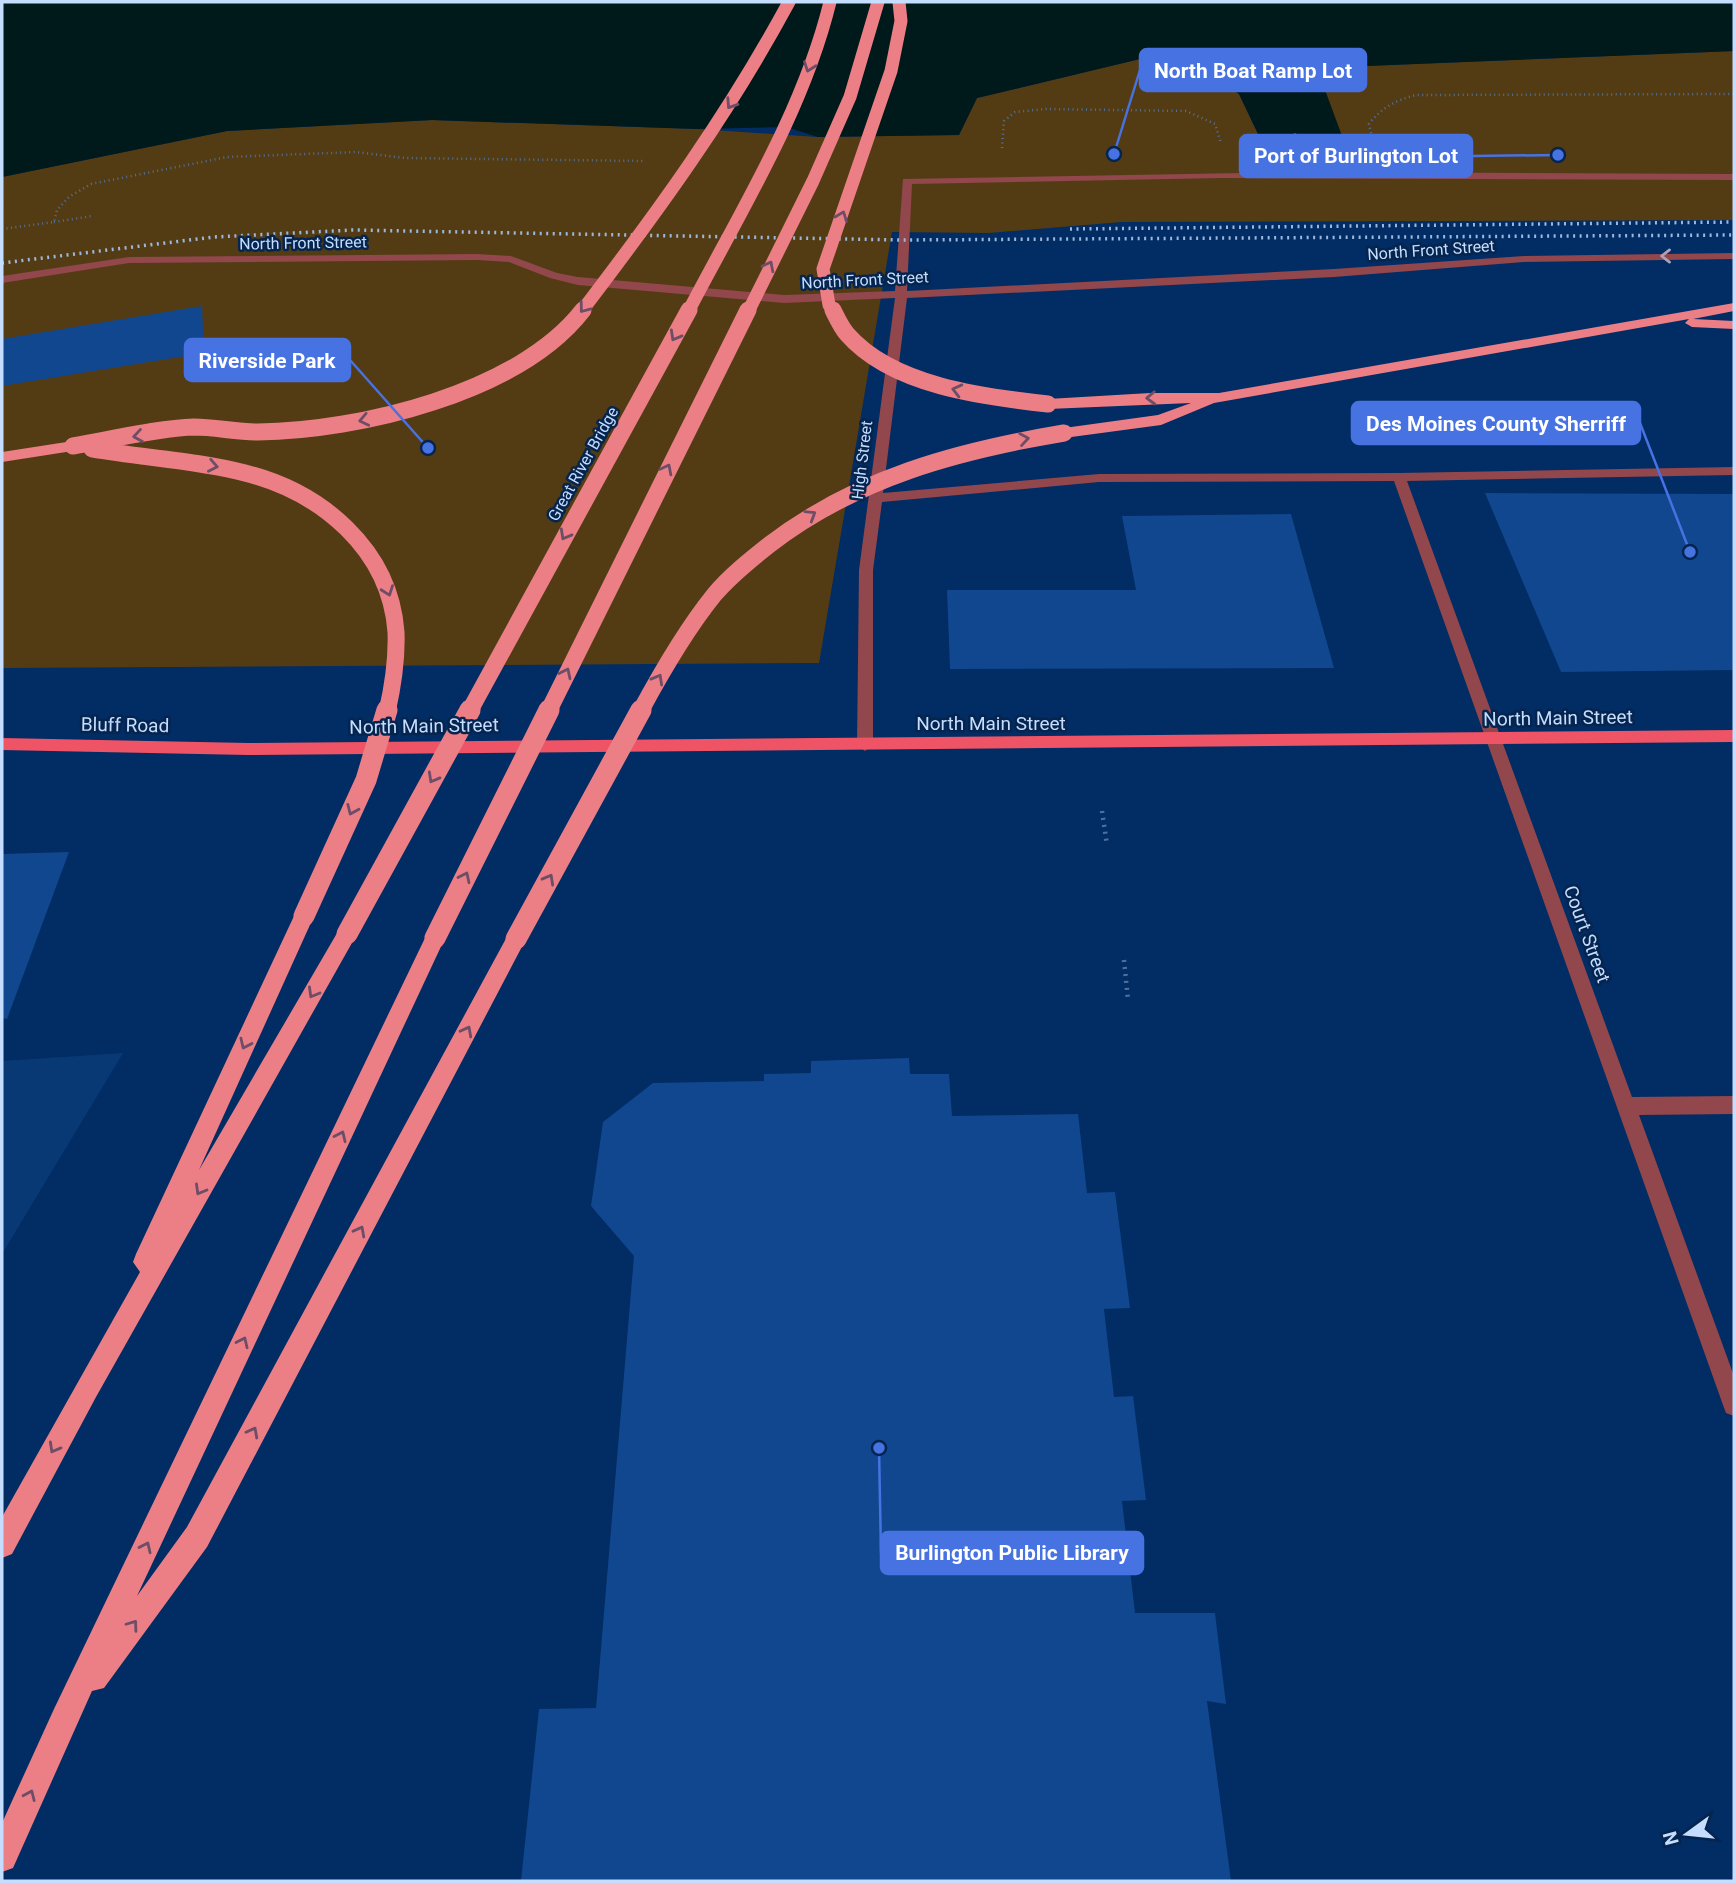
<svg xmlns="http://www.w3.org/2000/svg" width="1736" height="1883" viewBox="0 0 1736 1883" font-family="Roboto,sans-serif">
	<rect width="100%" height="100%" fill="#022c64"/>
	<!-- built -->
	<path fill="#093975" d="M 123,1053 L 2,1254 L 2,1061 Z"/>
	<!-- green -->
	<path fill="#533c14" d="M 1734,51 L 1734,220 L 1122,222 L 989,233 L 892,232 L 819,663 L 2,668 L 2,177 L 227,131 L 432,120 L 697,129 L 817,137 L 959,135 L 977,98 L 1140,59 L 1215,78 L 1239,94 L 1259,136 L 1341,136 L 1316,68 Z"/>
	<!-- water -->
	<path fill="#00191a" d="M 2,2 L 1734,2 L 1734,51 L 1317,68 L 1342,136 L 1259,136 L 1239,94 L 1215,78 L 1140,59 L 977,98 L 959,135 L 818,137 L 786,127 L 697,129 L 432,120 L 227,131 L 2,177 Z"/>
	<!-- building -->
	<g fill="#11478e">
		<path d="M 202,306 L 204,353 L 2,386 L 2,339 Z"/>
		<path d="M 1485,493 L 1734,494 L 1734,670 L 1561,672 Z"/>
		<path d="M 1291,514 L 1334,668 L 950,669 L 947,590 L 1136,590 L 1122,516 Z"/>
		<path d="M 69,852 L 7,1019 L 2,1018 L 2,854 Z"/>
		<path d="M 909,1058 L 910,1074 L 949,1074 L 952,1116 L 1078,1114 L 1087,1193 L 1115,1192 L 1130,1308 L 1104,1309 L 1114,1397 L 1133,1396 L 1146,1500 L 1122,1501 L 1135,1613 L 1215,1613 L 1226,1704 L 1207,1701 L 1231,1881 L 521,1881 L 539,1709 L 596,1708 L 634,1256 L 591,1206 L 603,1122 L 653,1083 L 764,1081 L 764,1074 L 811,1073 L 811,1061 Z"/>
	</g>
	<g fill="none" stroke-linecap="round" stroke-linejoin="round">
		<!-- path-far1 -->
		<g stroke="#4e71a0" stroke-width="2.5" stroke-dasharray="1 3.5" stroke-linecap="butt">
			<path d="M 1373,142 L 1369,124 C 1381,108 1396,100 1416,95 L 1734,94"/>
			<path d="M 1002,148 L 1004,121 L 1015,112 L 1046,109 L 1186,111 L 1215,124 L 1221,143"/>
			<path d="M 2,206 L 3,203"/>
			<path d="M 54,222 L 92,216"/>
			<path d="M 2,229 L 54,222 L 57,210 L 69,197 L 91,184 L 227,157 L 356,152 L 405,158 L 644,161"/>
		</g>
		<!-- path -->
		<g stroke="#4e71a0" stroke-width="4.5" stroke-dasharray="2 5" stroke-linecap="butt">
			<path d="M 1102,811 L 1107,845"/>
			<path d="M 1124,960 L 1128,1000"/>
		</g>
		<!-- minor -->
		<path fill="#91474b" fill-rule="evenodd" d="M 1295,133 L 1300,136 L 1313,172 L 1734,174 L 1734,180 L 1222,178 L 912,184 L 907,291 L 1334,269 L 1524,256 L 1734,253 L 1734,259 L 1524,262 L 1334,277 L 907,298 L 883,493 L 1099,474 L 1399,473 L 1734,467 L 1734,475 L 1407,481 L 1632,1097 L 1734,1096 L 1734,1114 L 1639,1115 L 1734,1376 L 1734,1416 L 1726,1413 L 1723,1405 L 1394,481 L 1099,482 L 882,502 L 873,570 L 873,745 L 865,751 L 857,745 L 859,570 L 895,298 L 784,303 L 578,285 L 550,278 L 509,262 L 477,260 L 129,263 L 2,283 L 2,276 L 129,257 L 477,254 L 511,256 L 557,273 L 578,277 L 784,295 L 895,291 L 903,179 L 1302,172 L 1290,136 Z"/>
		<!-- major -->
		<path fill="#ee5465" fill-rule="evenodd" d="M 1734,730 L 1734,742 L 248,755 L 2,750 L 2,738 L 248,743 Z"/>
		<!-- highway -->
		<g fill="#ec7f85" fill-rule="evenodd">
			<path d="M 1734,303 L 1734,311 L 1693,319 L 1734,321 L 1734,329 L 1692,327 L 1685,323 L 1689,319 L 1214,403 L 1161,425 L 1064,438 L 1056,433 L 1064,428 L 1158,415 L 1191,403 L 1048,409 L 1040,404 L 1048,399 L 1150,393 L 1219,393 Z"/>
			<path d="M 73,441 L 81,446 L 79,450 L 2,462 L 2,452 Z"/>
			<path d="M 304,907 L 311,910 L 314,916 L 199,1170 L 340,928 L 347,925 L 354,928 L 357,934 L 96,1397 L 12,1554 L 2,1558 L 2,1517 L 140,1272 L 133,1262 L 136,1254 L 294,916 L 297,910 Z"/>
			<path d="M 435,929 L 442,932 L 445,938 L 137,1596 L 187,1527 L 509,933 L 516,930 L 523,933 L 526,939 L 207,1547 L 104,1688 L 92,1691 L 13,1868 L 2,1872 L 2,1823 L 54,1709 L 425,938 L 428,932 Z"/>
		</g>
		<!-- rail -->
		<g stroke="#9cb8de" stroke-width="3.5" stroke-dasharray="2 4.5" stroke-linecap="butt">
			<path d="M 1070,229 L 1734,222"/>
			<path d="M 2,263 L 214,237 L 353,230 L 902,240 L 1734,235"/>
		</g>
		<!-- highway-bridge-far2 -->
		<g stroke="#ec7f85" stroke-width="13">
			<path d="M 581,312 C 659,210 728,115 789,2"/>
			<path d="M 688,312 C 740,212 803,112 830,2"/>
			<path d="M 748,312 L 813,181 L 850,97 L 878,2"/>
			<path d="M 834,312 L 829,305 L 823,269 L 891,71 L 901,21 L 899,2"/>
		</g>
		<!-- highway-bridge-far1 -->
		<g stroke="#ec7f85" stroke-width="17">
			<path d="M 833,310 C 837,318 841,327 847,334 C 892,386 984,397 1048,404"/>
			<path d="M 73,446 C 109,440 158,428 194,427 C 215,427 236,432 258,432 C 358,431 519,393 583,310"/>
			<path d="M 92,449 C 143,458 195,460 245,473 C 321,492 390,549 396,632 C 397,659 393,686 387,712"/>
			<path d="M 469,712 L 689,310"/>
			<path d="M 548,712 L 748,310"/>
			<path d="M 640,712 C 662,671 685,631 714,595 C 730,576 750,560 769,545 C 856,478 957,451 1064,433"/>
		</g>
		<!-- highway-bridge -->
		<g stroke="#ec7f85" stroke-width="21">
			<path d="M 304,916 L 366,780 L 387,710"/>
			<path d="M 347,934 L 470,710"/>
			<path d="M 435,938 L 549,710"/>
			<path d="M 516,939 L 641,710"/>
		</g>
	</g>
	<!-- one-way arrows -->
	<defs><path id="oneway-chevron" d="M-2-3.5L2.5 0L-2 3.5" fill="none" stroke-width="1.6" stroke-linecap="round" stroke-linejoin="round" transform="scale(1.75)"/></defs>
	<g stroke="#6d4d67">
		<use href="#oneway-chevron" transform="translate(809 67) rotate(110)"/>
		<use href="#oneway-chevron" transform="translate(731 104) rotate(123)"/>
		<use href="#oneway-chevron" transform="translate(842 216) rotate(-69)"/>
		<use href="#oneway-chevron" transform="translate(769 266) rotate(-63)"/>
		<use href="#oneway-chevron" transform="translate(584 308) rotate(127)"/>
		<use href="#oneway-chevron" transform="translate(675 336) rotate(119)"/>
		<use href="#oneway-chevron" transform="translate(957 390) rotate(-166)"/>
		<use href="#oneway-chevron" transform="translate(1151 398) rotate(178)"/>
		<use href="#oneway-chevron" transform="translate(364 420) rotate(168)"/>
		<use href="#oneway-chevron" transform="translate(138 436) rotate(171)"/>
		<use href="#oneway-chevron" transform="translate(1024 439) rotate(-9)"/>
		<use href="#oneway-chevron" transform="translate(213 466) rotate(11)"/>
		<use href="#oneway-chevron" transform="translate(667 469) rotate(-63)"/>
		<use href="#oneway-chevron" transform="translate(811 515) rotate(-32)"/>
		<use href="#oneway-chevron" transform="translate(565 535) rotate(119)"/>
		<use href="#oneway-chevron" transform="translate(388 591) rotate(70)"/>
		<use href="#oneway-chevron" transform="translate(566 673) rotate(-64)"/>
		<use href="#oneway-chevron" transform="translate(658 679) rotate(-61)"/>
		<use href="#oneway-chevron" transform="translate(433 778) rotate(119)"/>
		<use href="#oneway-chevron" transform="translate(352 810) rotate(114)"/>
		<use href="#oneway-chevron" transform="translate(465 877) rotate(-64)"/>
		<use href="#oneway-chevron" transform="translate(549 879) rotate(-61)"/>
		<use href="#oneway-chevron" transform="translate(313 993) rotate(120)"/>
		<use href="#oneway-chevron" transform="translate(467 1031) rotate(-62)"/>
		<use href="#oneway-chevron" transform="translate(245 1044) rotate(115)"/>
		<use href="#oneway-chevron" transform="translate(341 1136) rotate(-65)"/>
		<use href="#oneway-chevron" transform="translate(200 1190) rotate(120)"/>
		<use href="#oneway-chevron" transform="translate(360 1231) rotate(-62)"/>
		<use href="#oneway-chevron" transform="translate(243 1342) rotate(-65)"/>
		<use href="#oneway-chevron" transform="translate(253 1432) rotate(-62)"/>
		<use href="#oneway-chevron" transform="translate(54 1448) rotate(119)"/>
		<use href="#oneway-chevron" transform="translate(146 1547) rotate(-65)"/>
		<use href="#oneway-chevron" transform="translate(133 1625) rotate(-54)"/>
		<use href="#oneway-chevron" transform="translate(30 1795) rotate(-66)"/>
	</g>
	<use stroke="#b0a1b7" href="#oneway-chevron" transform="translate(1666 256) rotate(180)"/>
	<g text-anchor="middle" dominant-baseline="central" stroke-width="5" stroke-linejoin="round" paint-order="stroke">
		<!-- far-street labels -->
		<g font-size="16" fill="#c5ddff" stroke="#05244e">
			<text transform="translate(303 243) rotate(-1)">North Front Street</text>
			<text transform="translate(1431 250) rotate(-4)">North Front Street</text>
			<text transform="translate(865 280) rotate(-3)">North Front Street</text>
			<text transform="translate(862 460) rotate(-83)">High Street</text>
			<text transform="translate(583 464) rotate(-61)">Great River Bridge</text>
		</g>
		<!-- street labels -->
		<g font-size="19" fill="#c5ddff" stroke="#05244e">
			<text transform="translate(1558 718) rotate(-1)">North Main Street</text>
			<text x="991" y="723">North Main Street</text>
			<text transform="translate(125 725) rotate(1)">Bluff Road</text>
			<text transform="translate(424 726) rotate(-1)">North Main Street</text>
			<text transform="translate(1587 934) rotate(70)">Court Street</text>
		</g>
	</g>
	<!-- callouts -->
	<path fill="none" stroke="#4772e2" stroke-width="2.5" d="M1114 154L1140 70M1558 155L1472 156M428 448L350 360M1690 552L1640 423M879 1448L881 1553"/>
	<g fill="#4772e2" stroke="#05244e" stroke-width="2.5">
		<circle cx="1114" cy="154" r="7"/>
		<circle cx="1558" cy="155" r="7"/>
		<circle cx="428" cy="448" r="7"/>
		<circle cx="1690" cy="552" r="7"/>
		<circle cx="879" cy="1448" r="7"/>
	</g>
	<g fill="#4772e2" stroke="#4772e2" stroke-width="2.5">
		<rect x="1140" y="49" width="226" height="42" rx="7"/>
		<rect x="1240" y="135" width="232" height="42" rx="7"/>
		<rect x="185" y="339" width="165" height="42" rx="7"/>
		<rect x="1352" y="402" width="288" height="42" rx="7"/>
		<rect x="881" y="1532" width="262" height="42" rx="7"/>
	</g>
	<g font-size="21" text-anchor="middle" font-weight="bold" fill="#fff">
		<text x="1253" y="78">North Boat Ramp Lot</text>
		<text x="1356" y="163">Port of Burlington Lot</text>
		<text x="267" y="368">Riverside Park</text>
		<text x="1496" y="431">Des Moines County Sherriff</text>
		<text x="1012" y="1560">Burlington Public Library</text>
	</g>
	<!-- border -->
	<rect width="1736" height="1883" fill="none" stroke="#c5ddff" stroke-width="7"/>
	<!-- north arrow -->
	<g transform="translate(1687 1834) rotate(255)" stroke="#05244e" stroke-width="5" paint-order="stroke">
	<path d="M0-5L12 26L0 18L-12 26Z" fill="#c5ddff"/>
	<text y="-10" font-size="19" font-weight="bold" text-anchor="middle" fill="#c5ddff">N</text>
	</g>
</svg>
